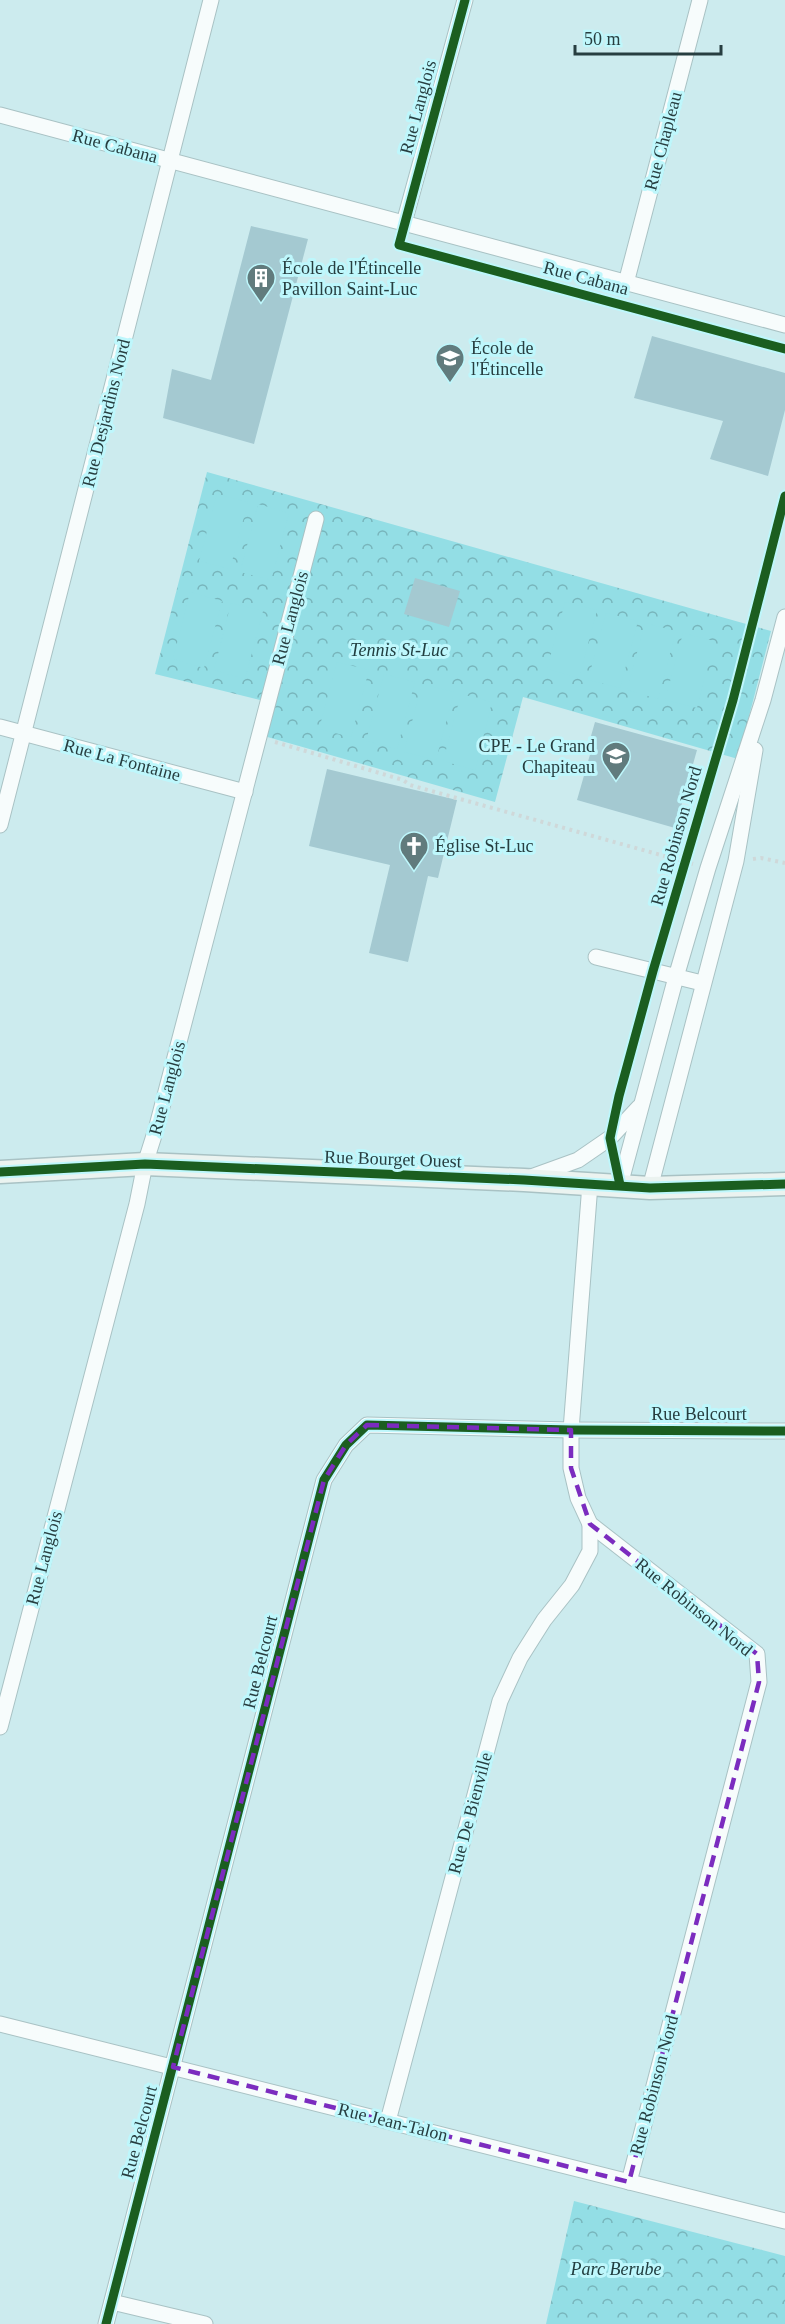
<svg xmlns="http://www.w3.org/2000/svg" width="785" height="2324" viewBox="0 0 785 2324" font-family="'Times New Roman',serif">
	<defs>
		<pattern id="park-crowns" width="20" height="18" patternUnits="userSpaceOnUse" patternTransform="scale(1.5)"><rect width="20" height="18" fill="#93dee5"/><path d="M2 6a3 3 0 1 1 6 0M12 15a3 3 0 1 1 6 0" fill="none" stroke="#78b5bb"/></pattern>
	</defs>
	<rect width="100%" height="100%" fill="#ccebee"/>
	<!-- park -->
	<g fill="url(#park-crowns)">
		<path d="M 207,472 L 771,631 L 738,759 L 523,697 L 495,802 L 257,734 L 264,701 L 155,674 Z"/>
		<path d="M 574,2201 L 785,2256 L 785,2324 L 546,2324 Z"/>
	</g>
	<!-- garden -->
	<g fill="#93dee5">
		<path d="M 217,494 L 248,502 L 230,569 L 199,561 Z"/>
		<path d="M 258,504 L 289,513 L 271,580 L 240,572 Z"/>
		<path d="M 190,592 L 222,601 L 204,668 L 173,659 Z"/>
		<path d="M 565,602 L 597,610 L 579,678 L 547,669 Z"/>
		<path d="M 231,603 L 263,611 L 245,679 L 214,670 Z"/>
		<path d="M 606,613 L 638,621 L 620,688 L 588,680 Z"/>
		<path d="M 645,623 L 676,631 L 658,699 L 627,690 Z"/>
		<path d="M 683,633 L 714,641 L 697,708 L 665,700 Z"/>
		<path d="M 337,662 L 369,670 L 351,737 L 319,729 Z"/>
		<path d="M 384,674 L 415,682 L 397,749 L 366,741 Z"/>
		<path d="M 422,684 L 454,692 L 436,760 L 404,752 Z"/>
		<path d="M 461,694 L 492,702 L 475,770 L 443,761 Z"/>
	</g>
	<!-- building -->
	<g fill="#a4c9d1">
		<path d="M 251,226 L 308,239 L 254,444 L 163,418 L 172,369 L 211,380 Z"/>
		<path d="M 652,336 L 785,373 L 785,410 L 768,476 L 710,459 L 723,421 L 634,398 Z"/>
		<path d="M 415,578 L 460,591 L 449,627 L 404,614 Z"/>
		<path d="M 595,722 L 697,750 L 675,828 L 577,800 L 591,751 L 587,750 Z"/>
		<path d="M 327,769 L 457,800 L 438,878 L 428,876 L 408,962 L 369,953 L 390,865 L 309,846 Z"/>
	</g>
	<g fill="none" stroke-linecap="round" stroke-linejoin="round">
		<!-- street casing -->
		<g stroke="#a9c2c4" stroke-width="17">
			<g id="street">
				<path d="M 0,115 L 785,325"/>
				<path d="M 404,223 L 465,0"/>
				<path d="M 626,283 L 700,0"/>
				<path d="M 0,727 L 245,792"/>
				<path d="M 0,825 L 211,0"/>
				<path d="M 596,957 L 702,983"/>
				<path d="M 531,1177 L 578,1160 L 610,1138 L 639,1107"/>
				<path d="M 590,1184 L 571,1430 L 571,1468 L 578,1498 L 590,1524 L 757,1654 L 759,1682 L 629,2182"/>
				<path d="M 620,1185 L 676,977 L 708,868 L 763,700 L 785,617"/>
				<path d="M 650,1188 L 736,861 L 755,750"/>
				<path d="M 0,1727 L 137,1204 L 145,1164 L 157,1126 L 316,519"/>
				<path d="M 0,2024 L 785,2221"/>
				<path d="M 388,2121 L 500,1701 L 520,1658 L 544,1620 L 572,1585 L 590,1551 L 590,1524"/>
				<path d="M 112,2302 L 205,2324"/>
				<path d="M 106,2324 L 324,1480 L 346,1445 L 367,1425 L 571,1430 L 785,1431"/>
			</g>
		</g>
		<!-- secondary casing -->
		<g stroke="#a9c2c4" stroke-width="25">
			<path id="secondary" d="M 0,1172 L 145,1164 L 524,1180 L 650,1188 L 785,1184"/>
		</g>
		<!-- path -->
		<g stroke="#cfd8d9" stroke-width="4" stroke-dasharray="3 4.5" stroke-linecap="butt">
			<path d="M 275,742 L 403,780 L 410,785 L 693,864"/>
			<path d="M 753,859 L 761,858 L 785,863"/>
		</g>
		<!-- street -->
		<use href="#street" stroke="#f7fcfc" stroke-width="15"/>
		<!-- secondary -->
		<use href="#secondary" stroke="#ebf3f0" stroke-width="22"/>
		<!-- cycleway casing -->
		<g stroke="#bef7fc" stroke-width="13">
			<g id="cycleway">
				<path d="M 465,0 L 399,245 L 785,349"/>
				<path d="M 0,1172 L 145,1164 L 524,1180 L 650,1188 L 785,1184"/>
				<path d="M 620,1185 L 610,1138 L 619,1096 L 653,971 L 733,700 L 785,496"/>
				<path d="M 106,2324 L 324,1480 L 346,1445 L 367,1425 L 571,1430 L 785,1431"/>
			</g>
		</g>
		<!-- cycleway -->
		<use href="#cycleway" stroke="#1b5e20" stroke-width="9"/>
	</g>
	<!-- marked area -->
	<path fill="none" stroke="#7b2cbf" stroke-width="4.5" stroke-dasharray="12 8" stroke-linejoin="round" d="M 367,1425 L 571,1430 L 571,1468 L 590,1524 L 757,1654 L 759,1682 L 629,2182 L 173,2067 L 324,1480 L 346,1445 Z"/>
	<!-- icons -->
	<defs>
		<g id="building-pin" transform="scale(1.5)"><path d="M0 17L-7.5 6A9.5 9.5 0 1 1 7.5 6Z" fill="#617b7d" stroke="#bef7fc"/><path d="M-4-6H4V6H1V3H-1V6H-4ZM-2.5-4.3h1.7v1.8h-1.7ZM.8-4.3h1.7v1.8H.8ZM-2.5-1h1.7V.8h-1.7ZM.8-1h1.7V.8H.8Z" fill="#fff"/></g>
		<g id="school-pin" transform="scale(1.5)"><path d="M0 17L-7.5 6A9.5 9.5 0 1 1 7.5 6Z" fill="#617b7d" stroke="#bef7fc"/><path d="M0-5L7-2L0 1L-7-2ZM-4 1L0 2.5L4 1V4Q0 6-4 4Z" fill="#fff"/></g>
		<g id="church-pin" transform="scale(1.5)"><path d="M0 17L-7.5 6A9.5 9.5 0 1 1 7.5 6Z" fill="#617b7d" stroke="#bef7fc"/><path d="M-1.2-6h2.4v3.5h3.3v2.4h-3.3V6h-2.4V-.1h-3.3v-2.4h3.3Z" fill="#fff"/></g>
	</defs>
	<g fill-rule="evenodd">
		<use href="#building-pin" x="261" y="278"/>
		<use href="#school-pin" x="450" y="358"/>
		<use href="#school-pin" x="616" y="756"/>
		<use href="#church-pin" x="414" y="846"/>
	</g>
	<g text-anchor="middle" dominant-baseline="central" stroke-width="6" stroke-linejoin="round" paint-order="stroke">
		<!-- street labels -->
		<g font-size="18" fill="#273e40" stroke="#bef7fc">
			<text transform="translate(418 107) rotate(-75)">Rue Langlois</text>
			<text transform="translate(663 141) rotate(-75)">Rue Chapleau</text>
			<text transform="translate(115 146) rotate(15)">Rue Cabana</text>
			<text transform="translate(586 278) rotate(15)">Rue Cabana</text>
			<text transform="translate(106 413) rotate(-76)">Rue Desjardins Nord</text>
			<text transform="translate(290 618) rotate(-75)">Rue Langlois</text>
			<text transform="translate(122 760) rotate(15)">Rue La Fontaine</text>
			<text transform="translate(676 836) rotate(-74)">Rue Robinson Nord</text>
			<text transform="translate(167 1088) rotate(-75)">Rue Langlois</text>
			<text transform="translate(393 1159) rotate(2)">Rue Bourget Ouest</text>
			<text x="699" y="1414">Rue Belcourt</text>
			<text transform="translate(44 1558) rotate(-75)">Rue Langlois</text>
			<text transform="translate(694 1607) rotate(39)">Rue Robinson Nord</text>
			<text transform="translate(260 1662) rotate(-76)">Rue Belcourt</text>
			<text transform="translate(470 1813) rotate(-75)">Rue De Bienville</text>
			<text transform="translate(654 2085) rotate(-75)">Rue Robinson Nord</text>
			<text transform="translate(393 2122) rotate(14)">Rue Jean-Talon</text>
			<text transform="translate(139 2132) rotate(-75)">Rue Belcourt</text>
		</g>
		<!-- poi labels -->
		<g font-size="18" fill="#273e40" stroke="#bef7fc" text-anchor="start">
			<text x="282" y="268">École de l'Étincelle<tspan x="282" dy="21">Pavillon Saint-Luc</tspan></text>
			<text x="471" y="348">École de<tspan x="471" dy="21">l'Étincelle</tspan></text>
			<text x="595" y="746" text-anchor="end">CPE - Le Grand<tspan x="595" dy="21">Chapiteau</tspan></text>
			<text x="435" y="846">Église St-Luc</text>
		</g>
		<!-- park labels -->
		<g font-size="18" font-style="italic" fill="#213e40" stroke="#bef7fc">
			<text x="399" y="650">Tennis St-Luc</text>
			<text x="616" y="2269">Parc Berube</text>
		</g>
	</g>
	<!-- scale -->
	<path d="M575 45v9h146v-9" fill="none" stroke="#273e40" stroke-width="3"/>
	<text x="584" y="45" font-size="18" fill="#273e40" stroke="#bef7fc" stroke-width="4.5" paint-order="stroke">50 m</text>
</svg>
